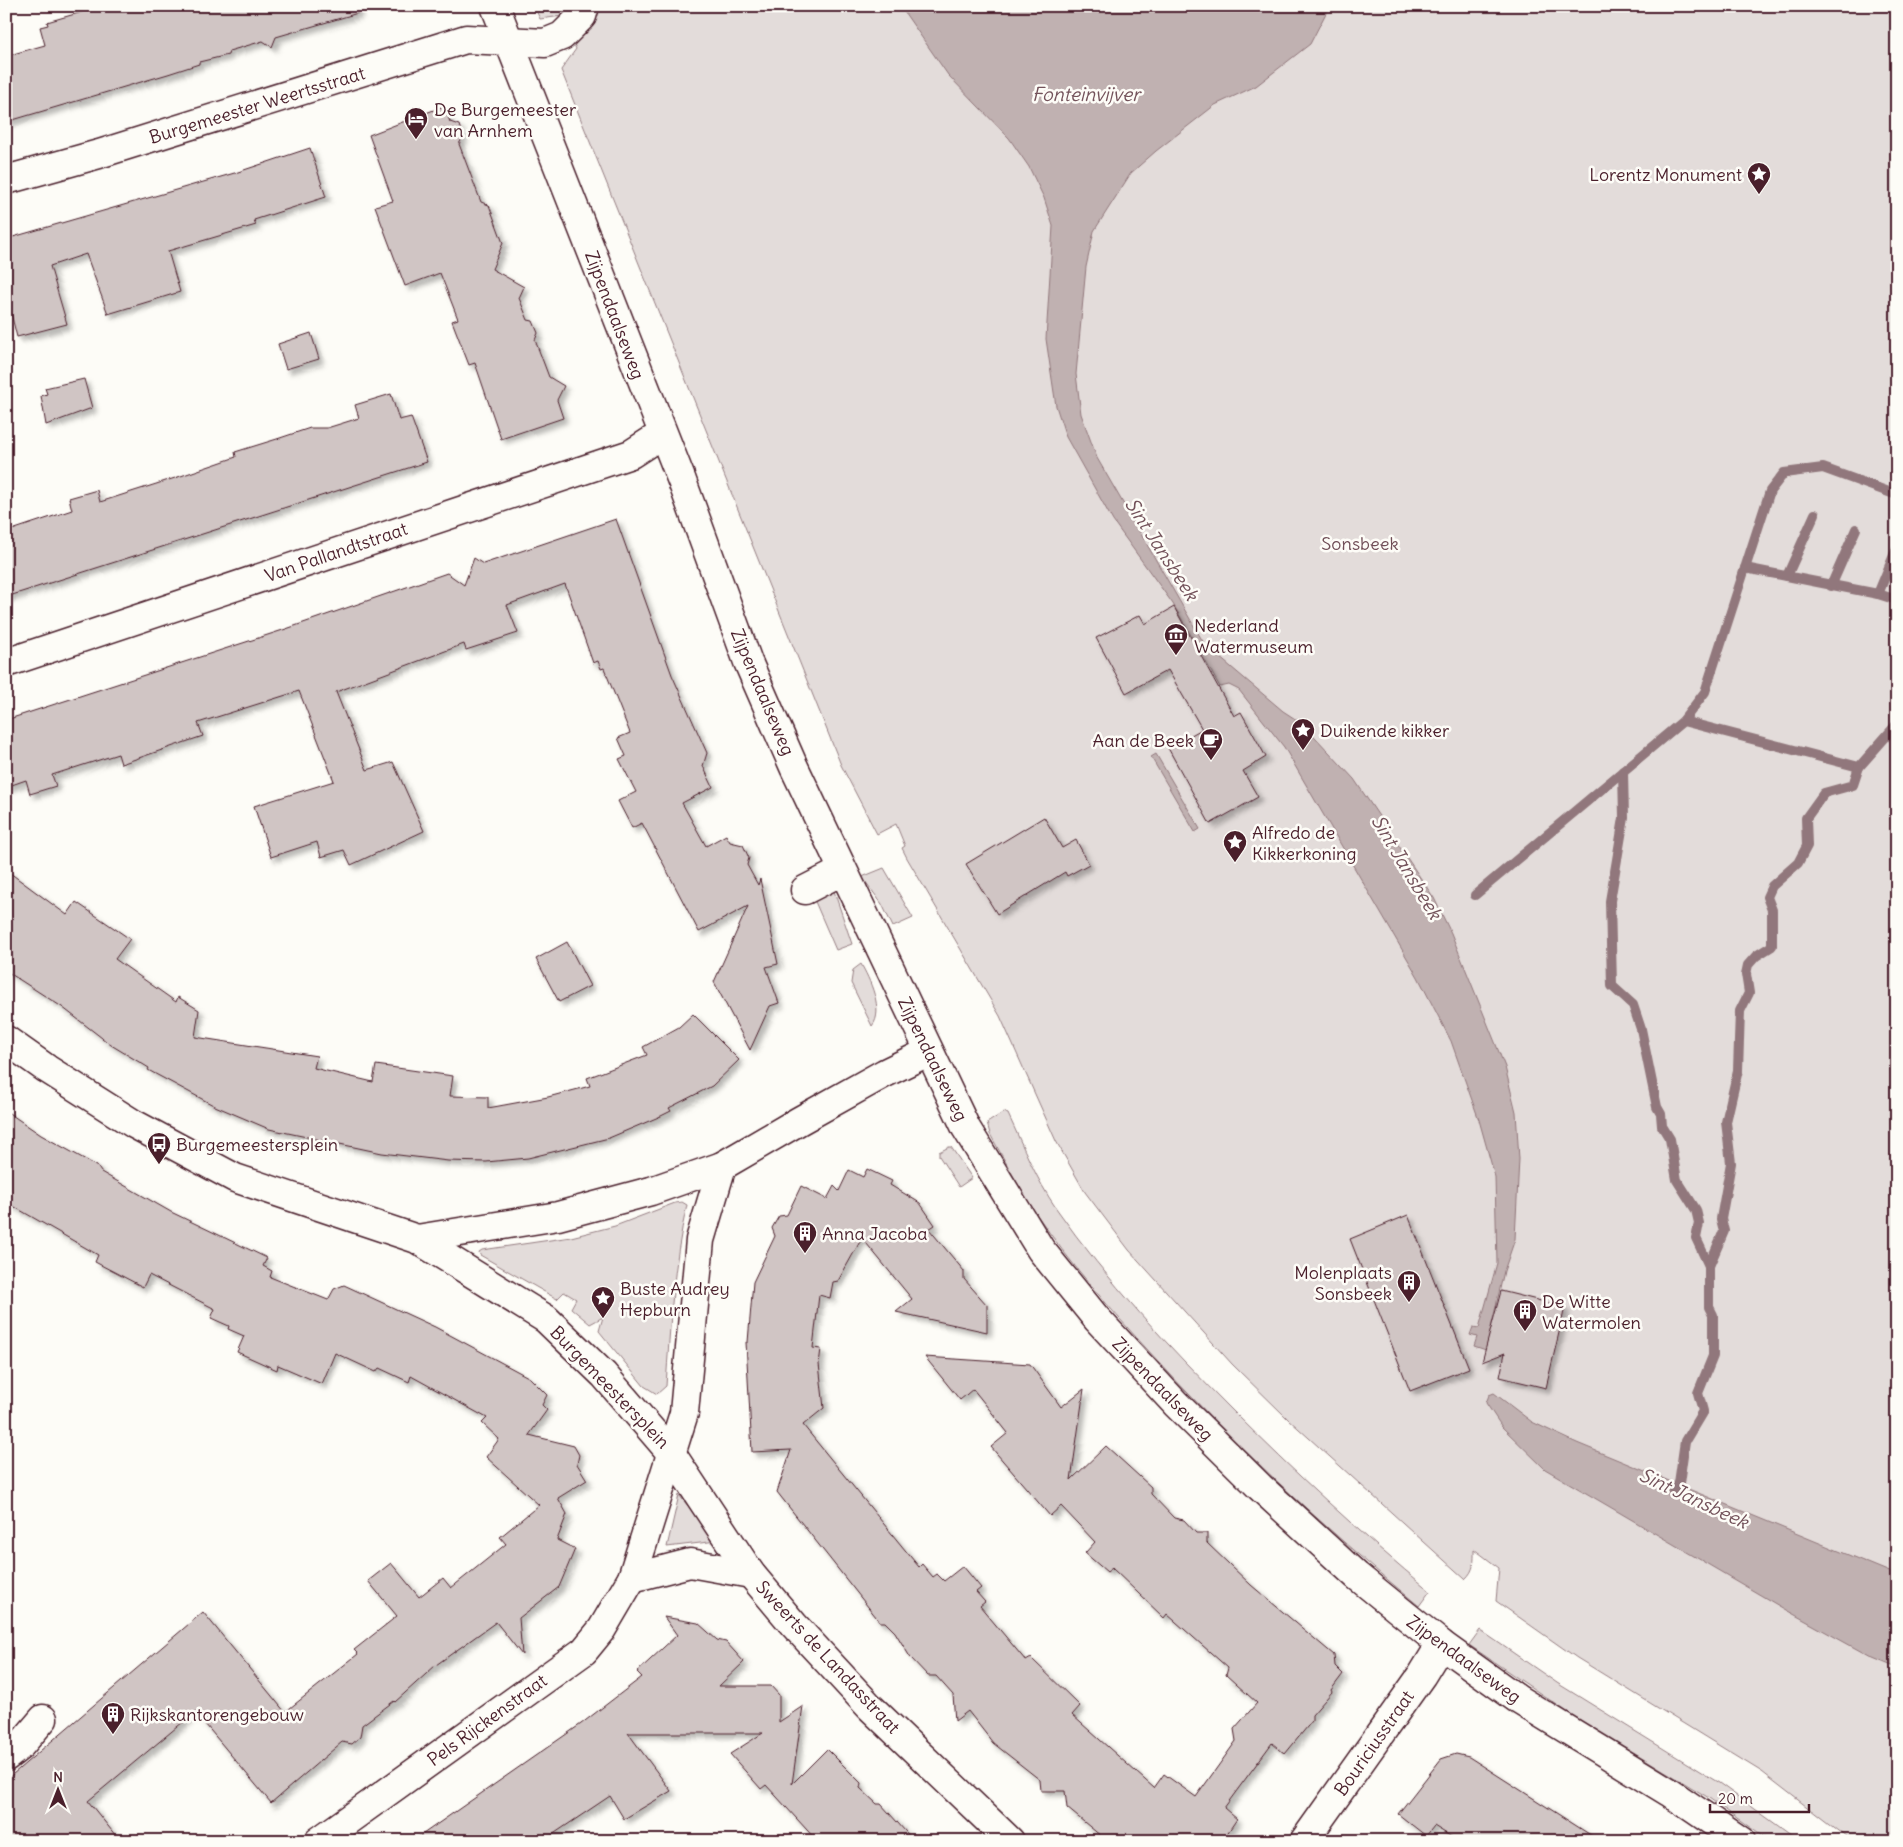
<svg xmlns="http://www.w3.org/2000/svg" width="1903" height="1847" viewBox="0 0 1903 1847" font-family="Delius,sans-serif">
	<defs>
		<filter id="shadow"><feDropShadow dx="4.5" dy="4.5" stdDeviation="2.5" flood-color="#0004"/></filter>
	</defs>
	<rect width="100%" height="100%" fill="#fdfcf7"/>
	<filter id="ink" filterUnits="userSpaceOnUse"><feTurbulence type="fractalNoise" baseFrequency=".02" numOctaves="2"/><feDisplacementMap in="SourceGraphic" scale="10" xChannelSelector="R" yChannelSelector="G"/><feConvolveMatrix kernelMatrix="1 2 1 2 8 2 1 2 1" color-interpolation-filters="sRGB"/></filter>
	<g filter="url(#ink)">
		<!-- green -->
		<g fill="#e3dcda" stroke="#967e82">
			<path d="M 534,6 L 1897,6 L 1897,1841 L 1851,1841 L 1762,1772 L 1577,1658 L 1496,1601 L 1499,1568 L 1474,1549 C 1474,1561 1475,1570 1465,1579 L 1288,1419 L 1232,1364 L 1129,1250 L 1085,1192 L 1056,1141 L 1000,1016 L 907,858 L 902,848 L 905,846 L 896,824 L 877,834 L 841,765 L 561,70 L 576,49 L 562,16 L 540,19 Z"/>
			<path d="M 884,868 L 913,918 L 893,927 L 882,904 L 862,877 Z"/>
			<path d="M 833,888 L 852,944 L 836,950 L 813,897 Z"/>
			<path d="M 861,964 C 869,978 885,1011 872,1026 L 851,983 L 853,970 Z"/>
			<path d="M 1004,1112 L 1008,1114 C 1023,1146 1036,1179 1056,1208 C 1107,1281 1169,1347 1232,1410 C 1295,1473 1361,1534 1430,1591 L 1419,1606 C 1322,1526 1229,1440 1145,1347 C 1107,1305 1069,1262 1037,1215 C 1020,1189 1005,1161 990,1134 L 987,1123 Z"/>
			<path d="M 949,1147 L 951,1147 L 972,1178 L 959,1187 L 939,1156 L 939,1152 Z"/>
			<path d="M 682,1202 L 687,1205 C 673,1264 670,1326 666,1386 L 657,1394 L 644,1386 L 599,1331 L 603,1317 L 590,1324 L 571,1308 L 576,1299 L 564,1292 L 557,1299 L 480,1255 L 479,1252 L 482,1250 L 571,1237 L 615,1226 L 675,1203 Z"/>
			<path d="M 679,1495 L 717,1541 L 667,1547 Z"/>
			<path d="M 1480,1630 L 1557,1683 L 1719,1783 L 1799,1841 L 1769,1841 L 1709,1798 L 1566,1711 L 1469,1645 Z"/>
		</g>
		<!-- water -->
		<g fill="#c0b1b1" stroke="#91777b">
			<path d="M 900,6 L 1326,6 L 1326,13 L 1310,44 L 1256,86 L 1215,105 L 1156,151 L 1131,173 L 1094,231 L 1086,267 L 1076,374 L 1081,414 L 1097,458 L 1205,645 L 1283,711 L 1303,724 L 1354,779 L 1434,898 L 1451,933 L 1505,1067 L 1516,1112 L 1519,1159 L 1515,1239 L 1504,1271 L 1486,1350 L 1474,1346 L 1477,1337 L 1470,1335 L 1473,1327 L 1479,1328 L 1497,1263 L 1495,1177 L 1479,1120 L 1451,1041 L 1418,977 L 1284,747 L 1239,690 L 1229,685 L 1220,687 L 1173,604 L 1113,521 L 1066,437 L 1056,406 L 1046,339 L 1053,226 L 1044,198 L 1029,167 L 1009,138 L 948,75 Z"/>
			<path d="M 1156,754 L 1200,829 L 1195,832 L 1151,757 Z"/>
			<path d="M 1494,1393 L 1532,1422 L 1577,1443 L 1897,1575 L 1897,1668 L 1873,1658 L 1786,1610 L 1545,1469 L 1502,1427 L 1486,1403 L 1489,1395 Z"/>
		</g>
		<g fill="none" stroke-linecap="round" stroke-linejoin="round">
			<!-- stream -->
			<g stroke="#91777b" stroke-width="10">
				<path d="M 1745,568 L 1878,594 L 1897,600"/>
				<path d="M 1787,576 L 1815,514"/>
				<path d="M 1831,586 L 1856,529"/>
				<path d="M 1878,594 L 1897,548"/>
				<path d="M 1683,721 L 1859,767 L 1897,724"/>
				<path d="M 1623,771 L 1624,818 L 1610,901 L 1612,986 L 1633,1005 L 1641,1029 L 1657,1107 L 1661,1114 L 1662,1126 L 1670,1139 L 1677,1180 L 1696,1210 L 1699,1223 L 1696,1238 L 1709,1266 L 1709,1307 L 1713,1315 L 1713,1356 L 1698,1393 L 1703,1411 L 1685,1441 L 1679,1483 L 1673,1494"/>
				<path d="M 1475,895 L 1683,721 L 1705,692 L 1770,491 L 1784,473 L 1823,468 L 1897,495"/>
				<path d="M 1709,1266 L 1724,1231 L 1721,1219 L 1731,1163 L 1726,1122 L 1738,1070 L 1740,1011 L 1749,993 L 1746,974 L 1748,965 L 1756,956 L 1772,946 L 1772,910 L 1767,897 L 1772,886 L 1798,863 L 1807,846 L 1806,818 L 1824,793 L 1853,785 L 1859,767"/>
			</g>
		</g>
		<!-- building -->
		<g fill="#d0c5c4" stroke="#4a1f2b" filter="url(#shadow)">
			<path d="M 103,6 L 357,6 L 358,13 L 276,37 L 272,47 L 263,41 L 229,51 L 228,55 L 199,62 L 199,64 L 168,74 L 6,122 L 6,56 L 45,45 L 40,27 L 48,25 L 47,22 Z"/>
			<path d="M 444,106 L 450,122 L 459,125 L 463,137 L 459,144 L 481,202 L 489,205 L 503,243 L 492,269 L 524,287 L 519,298 L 528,320 L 533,321 L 538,333 L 535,340 L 549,377 L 564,386 L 557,400 L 563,418 L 501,439 L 475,363 L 469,365 L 452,321 L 458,319 L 440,273 L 405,286 L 375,206 L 393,201 L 369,135 Z"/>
			<path d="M 310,148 L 326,197 L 254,220 L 256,225 L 168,251 L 180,292 L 108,314 L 86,254 L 50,266 L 67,324 L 17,337 L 6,294 L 6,239 L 238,172 Z"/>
			<path d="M 311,333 L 319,359 L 286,369 L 278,344 Z"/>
			<path d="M 84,379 L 92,408 L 46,425 L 41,396 L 47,394 L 45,388 Z"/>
			<path d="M 391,394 L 399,420 L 411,417 L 427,462 L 6,597 L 6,532 L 72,510 L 69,498 L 97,490 L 100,502 L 175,478 L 236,457 L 235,452 L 277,439 L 310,428 L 327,428 L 359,418 L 355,405 Z"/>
			<path d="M 616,519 L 672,675 L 707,753 L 703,766 L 713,787 L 682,803 L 706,846 L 726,835 L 730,842 L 743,845 L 749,858 L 747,865 L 758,885 L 760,879 L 778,964 L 766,967 L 779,1003 L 770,1006 L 750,1050 L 714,982 L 748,906 L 699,932 L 642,823 L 632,828 L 618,801 L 636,792 L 619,759 L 626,756 L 618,738 L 630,733 L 604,668 L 601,669 L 598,661 L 593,663 L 565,584 L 507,605 L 518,633 L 466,650 L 464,644 L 336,692 L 367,770 L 393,762 L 424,831 L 351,865 L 344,850 L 321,857 L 317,842 L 271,857 L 254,806 L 334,781 L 299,691 L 198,723 L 203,736 L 121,764 L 118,754 L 52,775 L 56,786 L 30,794 L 26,780 L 6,787 L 6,720 L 286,629 L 447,573 L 464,585 L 474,558 L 483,564 Z"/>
			<path d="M 1174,607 L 1234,716 L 1241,712 L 1266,757 L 1243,771 L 1258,797 L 1210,824 L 1168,748 L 1202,729 L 1168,670 L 1126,693 L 1096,638 L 1140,615 L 1145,624 Z"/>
			<path d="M 1044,817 L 1062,848 L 1076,840 L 1089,864 L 1067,876 L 1065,872 L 997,914 L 966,864 Z"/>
			<path d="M 6,870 L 67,915 L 76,902 L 130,939 L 115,959 L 176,1002 L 178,997 L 199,1010 L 195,1037 L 317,1056 L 314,1068 L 373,1082 L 376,1065 L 453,1076 L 450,1096 L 488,1097 L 488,1108 L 548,1097 L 590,1086 L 587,1078 L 647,1055 L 643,1047 L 679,1027 L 693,1014 L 739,1060 L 712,1086 L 669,1108 L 671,1111 L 661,1116 L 609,1138 L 528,1158 L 486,1162 L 448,1161 L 382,1153 L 269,1129 L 215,1106 L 148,1070 L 149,1068 L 111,1045 L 62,1007 L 6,971 Z"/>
			<path d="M 567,942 L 590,986 L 559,1002 L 536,959 Z"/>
			<path d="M 6,1111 L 41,1135 L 97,1166 L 101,1172 L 171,1212 L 267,1258 L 263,1266 L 272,1271 L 270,1277 L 328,1300 L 334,1289 L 344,1285 L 435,1327 L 530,1378 L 547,1395 L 542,1405 L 547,1410 L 529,1435 L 574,1446 L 579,1455 L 577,1464 L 587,1480 L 558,1498 L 567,1514 L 557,1540 L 575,1549 L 559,1587 L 519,1618 L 522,1655 L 496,1622 L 436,1665 L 395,1702 L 394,1701 L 362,1725 L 360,1737 L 352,1744 L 342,1742 L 271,1803 L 195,1712 L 88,1801 L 120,1841 L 6,1841 L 6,1780 L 203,1612 L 285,1712 L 358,1654 L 354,1650 L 397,1616 L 368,1581 L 391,1563 L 419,1597 L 443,1578 L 451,1588 L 506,1544 L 500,1537 L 539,1505 L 486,1457 L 499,1439 L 482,1423 L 487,1418 L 411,1376 L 409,1382 L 379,1368 L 376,1372 L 335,1353 L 322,1384 L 278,1365 L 277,1370 L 237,1352 L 244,1336 L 228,1329 L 229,1326 L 211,1318 L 215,1309 L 149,1275 L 143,1287 L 95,1262 L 98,1255 L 6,1202 Z"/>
			<path d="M 867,1169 L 892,1181 L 890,1185 L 920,1203 L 935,1225 L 929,1229 L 964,1271 L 964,1279 L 987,1305 L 987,1332 L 896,1312 L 912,1299 L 862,1238 L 838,1281 L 833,1282 L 830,1298 L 819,1295 L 813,1348 L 821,1349 L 819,1364 L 824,1408 L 803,1425 L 919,1567 L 922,1564 L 933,1577 L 937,1574 L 944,1581 L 963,1566 L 981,1588 L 976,1592 L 985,1602 L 980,1606 L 1026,1661 L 1031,1658 L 1080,1706 L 1072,1715 L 1154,1788 L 1164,1774 L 1196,1797 L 1236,1741 L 1234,1729 L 1257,1703 L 1226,1675 L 1228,1668 L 1167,1614 L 1164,1618 L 1112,1568 L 1107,1572 L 1085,1553 L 1095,1542 L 1061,1506 L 1050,1516 L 991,1447 L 1008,1433 L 973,1389 L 960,1400 L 925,1357 L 1030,1364 L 1061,1407 L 1084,1389 L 1071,1480 L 1106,1446 L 1151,1487 L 1151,1494 L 1174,1518 L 1184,1520 L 1196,1533 L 1207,1533 L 1207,1543 L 1251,1585 L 1334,1655 L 1335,1666 L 1343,1674 L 1331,1690 L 1332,1692 L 1312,1715 L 1312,1721 L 1285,1754 L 1272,1743 L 1224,1808 L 1237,1819 L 1222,1841 L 1107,1841 L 1067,1808 L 1065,1791 L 1041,1791 L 1040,1780 L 993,1743 L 968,1711 L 955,1721 L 953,1695 L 936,1676 L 928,1676 L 910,1657 L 895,1632 L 885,1622 L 880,1622 L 777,1492 L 791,1450 L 752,1452 L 746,1342 L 748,1342 L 753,1282 L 775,1236 L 772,1228 L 779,1216 L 787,1215 L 801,1186 L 827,1199 L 834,1186 L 839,1191 L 849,1170 L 863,1177 Z"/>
			<path d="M 1408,1215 L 1469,1368 L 1410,1391 L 1350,1239 Z"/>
			<path d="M 1501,1291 L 1565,1307 L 1546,1388 L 1500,1377 L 1505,1353 L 1482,1362 Z"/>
			<path d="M 664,1617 L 698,1623 L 717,1640 L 726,1642 L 744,1662 L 719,1686 L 771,1686 L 779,1695 L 779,1722 L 803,1706 L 792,1784 L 827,1749 L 861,1783 L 860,1788 L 877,1804 L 881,1804 L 914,1841 L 817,1841 L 766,1785 L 761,1789 L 730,1754 L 763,1733 L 628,1733 L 671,1791 L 624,1819 L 610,1796 L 543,1841 L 413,1841 L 581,1724 L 642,1677 L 637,1672 L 677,1635 Z"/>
			<path d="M 1456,1754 L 1469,1757 L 1600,1841 L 1458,1841 L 1434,1826 L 1426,1836 L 1398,1814 L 1441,1759 Z"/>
		</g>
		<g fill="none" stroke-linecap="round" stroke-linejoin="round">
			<!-- minor casing -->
			<g stroke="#4a1f2b" stroke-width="31">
				<g id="minor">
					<path d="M 6,180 L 99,154 L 466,39 L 545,43 L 562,36 L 582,16 L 585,6"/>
					<path d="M 6,663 L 631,454 L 662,434"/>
					<path d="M 805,890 L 842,871"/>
					<path d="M 6,1040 L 47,1069 L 134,1124 L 235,1178 L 417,1239 L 546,1319 L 604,1375 L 671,1453 L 751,1574 L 794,1625 L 869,1706 L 1010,1841"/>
					<path d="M 417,1239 L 558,1216 L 651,1191 L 722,1166 L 799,1121 L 885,1073 L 928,1052"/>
					<path d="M 632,1578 L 690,1563 L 751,1574"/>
					<path d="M 6,1757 L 20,1746 L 43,1719"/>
					<path d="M 319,1841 L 584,1651 L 602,1629 L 632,1578 L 684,1413 L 700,1240 L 722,1166"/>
					<path d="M 1304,1841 L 1422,1675 L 1441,1644"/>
				</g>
			</g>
			<!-- major casing -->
			<g stroke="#4a1f2b" stroke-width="31">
				<path id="major" d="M 495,6 L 682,481 L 748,662 L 794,767 L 966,1128 L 1041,1250 L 1097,1319 L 1176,1404 L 1260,1487 L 1357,1576 L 1441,1644 L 1519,1700 L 1669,1792 L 1741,1841"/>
			</g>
			<!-- minor -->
			<use href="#minor" stroke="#fdfcf7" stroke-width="28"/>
			<!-- major -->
			<use href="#major" stroke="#fdfcf7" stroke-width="28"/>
		</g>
	</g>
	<!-- icons -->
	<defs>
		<g id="hotel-pin" transform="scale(1.25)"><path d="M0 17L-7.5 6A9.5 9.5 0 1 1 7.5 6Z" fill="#4a1f2b" stroke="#fdfcf7"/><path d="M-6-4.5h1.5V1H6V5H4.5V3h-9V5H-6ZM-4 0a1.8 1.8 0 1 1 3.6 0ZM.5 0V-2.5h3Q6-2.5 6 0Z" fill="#fff"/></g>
		<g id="sight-pin" transform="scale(1.25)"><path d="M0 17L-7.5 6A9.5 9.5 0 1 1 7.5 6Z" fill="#4a1f2b" stroke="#fdfcf7"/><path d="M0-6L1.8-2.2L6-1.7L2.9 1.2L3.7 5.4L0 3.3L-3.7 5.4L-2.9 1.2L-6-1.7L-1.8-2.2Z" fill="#fff"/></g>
		<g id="museum-pin" transform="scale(1.25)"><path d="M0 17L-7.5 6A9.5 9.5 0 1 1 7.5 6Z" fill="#4a1f2b" stroke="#fdfcf7"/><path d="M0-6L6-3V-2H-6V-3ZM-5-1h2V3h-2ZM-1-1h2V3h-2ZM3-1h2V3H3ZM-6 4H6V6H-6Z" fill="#fff"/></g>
		<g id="cafe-pin" transform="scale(1.25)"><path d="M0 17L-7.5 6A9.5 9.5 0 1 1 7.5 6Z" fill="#4a1f2b" stroke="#fdfcf7"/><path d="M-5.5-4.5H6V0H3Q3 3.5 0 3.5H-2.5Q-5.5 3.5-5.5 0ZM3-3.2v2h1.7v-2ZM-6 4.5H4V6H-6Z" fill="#fff"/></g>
		<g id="bus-pin" transform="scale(1.25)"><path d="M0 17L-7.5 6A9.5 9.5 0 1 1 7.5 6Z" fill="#4a1f2b" stroke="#fdfcf7"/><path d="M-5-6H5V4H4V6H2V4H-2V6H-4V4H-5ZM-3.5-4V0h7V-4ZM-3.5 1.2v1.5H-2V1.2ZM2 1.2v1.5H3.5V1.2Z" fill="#fff"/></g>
		<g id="building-pin" transform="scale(1.25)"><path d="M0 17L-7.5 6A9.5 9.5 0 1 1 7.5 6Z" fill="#4a1f2b" stroke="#fdfcf7"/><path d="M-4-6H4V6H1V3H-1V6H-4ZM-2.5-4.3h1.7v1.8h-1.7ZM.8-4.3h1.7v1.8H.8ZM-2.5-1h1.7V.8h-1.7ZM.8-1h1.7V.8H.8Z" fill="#fff"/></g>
	</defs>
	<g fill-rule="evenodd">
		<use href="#hotel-pin" x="416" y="119"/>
		<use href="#sight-pin" x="1759" y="174"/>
		<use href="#museum-pin" x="1176" y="635"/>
		<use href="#sight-pin" x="1303" y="730"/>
		<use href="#cafe-pin" x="1211" y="740"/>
		<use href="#sight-pin" x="1235" y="842"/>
		<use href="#bus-pin" x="159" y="1144"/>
		<use href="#building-pin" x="805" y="1233"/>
		<use href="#building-pin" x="1409" y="1282"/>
		<use href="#sight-pin" x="603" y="1298"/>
		<use href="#building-pin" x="1525" y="1311"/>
		<use href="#building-pin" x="113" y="1714"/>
	</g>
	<g text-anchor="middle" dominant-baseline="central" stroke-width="5" stroke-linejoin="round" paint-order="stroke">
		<!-- street labels -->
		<g font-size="18" fill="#4a1f2b" stroke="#fdfcf7">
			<text transform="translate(257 105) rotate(-17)">Burgemeester Weertsstraat</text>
			<text transform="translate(615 315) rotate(69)">Zijpendaalseweg</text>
			<text transform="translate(336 552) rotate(-19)">Van Pallandtstraat</text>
			<text transform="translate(763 692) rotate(67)">Zijpendaalseweg</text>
			<text transform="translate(933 1059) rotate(64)">Zijpendaalseweg</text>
			<text transform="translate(610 1387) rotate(46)">Burgemeestersplein</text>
			<text transform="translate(1163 1389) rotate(46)">Zijpendaalseweg</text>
			<text transform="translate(828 1657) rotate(47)">Sweerts de Landasstraat</text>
			<text transform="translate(1464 1659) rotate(36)">Zijpendaalseweg</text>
			<text transform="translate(487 1720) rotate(-36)">Pels Rijckenstraat</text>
			<text transform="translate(1374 1743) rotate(-55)">Bouriciusstraat</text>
		</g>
		<!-- poi labels -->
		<g font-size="18" fill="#4a1f2b" stroke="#fdfcf7" text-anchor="start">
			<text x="434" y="109">De Burgemeester<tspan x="434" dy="21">van Arnhem</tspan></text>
			<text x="1742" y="174" text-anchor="end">Lorentz Monument</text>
			<text x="1194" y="625">Nederland<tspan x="1194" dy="21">Watermuseum</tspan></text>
			<text x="1320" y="730">Duikende kikker</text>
			<text x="1194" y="740" text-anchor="end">Aan de Beek</text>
			<text x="1252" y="832">Alfredo de<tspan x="1252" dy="21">Kikkerkoning</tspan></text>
			<text x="176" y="1144">Burgemeestersplein</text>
			<text x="822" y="1233">Anna Jacoba</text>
			<text x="1392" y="1272" text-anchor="end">Molenplaats<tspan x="1392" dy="21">Sonsbeek</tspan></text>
			<text x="620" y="1288">Buste Audrey<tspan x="620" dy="21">Hepburn</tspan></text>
			<text x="1542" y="1301">De Witte<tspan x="1542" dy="21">Watermolen</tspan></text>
			<text x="130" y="1714">Rijkskantorengebouw</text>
		</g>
		<!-- park labels -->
		<g font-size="18" fill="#704e57" stroke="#fdfcf7">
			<text x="1360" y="543">Sonsbeek</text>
		</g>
		<!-- water labels -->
		<g font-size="19" font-style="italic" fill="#73525a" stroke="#fdfcf7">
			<text x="1086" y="94">Fonteinvijver</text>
			<text transform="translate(1162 549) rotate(57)">Sint Jansbeek</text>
			<text transform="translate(1407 867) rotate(59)">Sint Jansbeek</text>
			<text transform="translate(1694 1498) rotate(25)">Sint Jansbeek</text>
		</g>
	</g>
	<!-- margin -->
	<rect width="1903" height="1847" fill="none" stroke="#fdfcf7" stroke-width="25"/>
	<rect x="12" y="12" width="1878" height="1822" fill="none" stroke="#4a1f2b" stroke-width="2" filter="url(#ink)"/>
	<!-- north arrow -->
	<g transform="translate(58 1790)" stroke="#fdfcf7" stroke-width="4" paint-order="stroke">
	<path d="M0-4L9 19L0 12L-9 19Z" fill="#4a1f2b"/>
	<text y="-8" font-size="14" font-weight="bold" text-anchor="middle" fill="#4a1f2b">N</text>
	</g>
	<!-- scale -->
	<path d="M1710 1804v8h99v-8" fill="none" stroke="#4a1f2b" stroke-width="2.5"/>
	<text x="1718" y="1804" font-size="15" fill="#4a1f2b" stroke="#fdfcf7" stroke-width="4" paint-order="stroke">20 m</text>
</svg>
